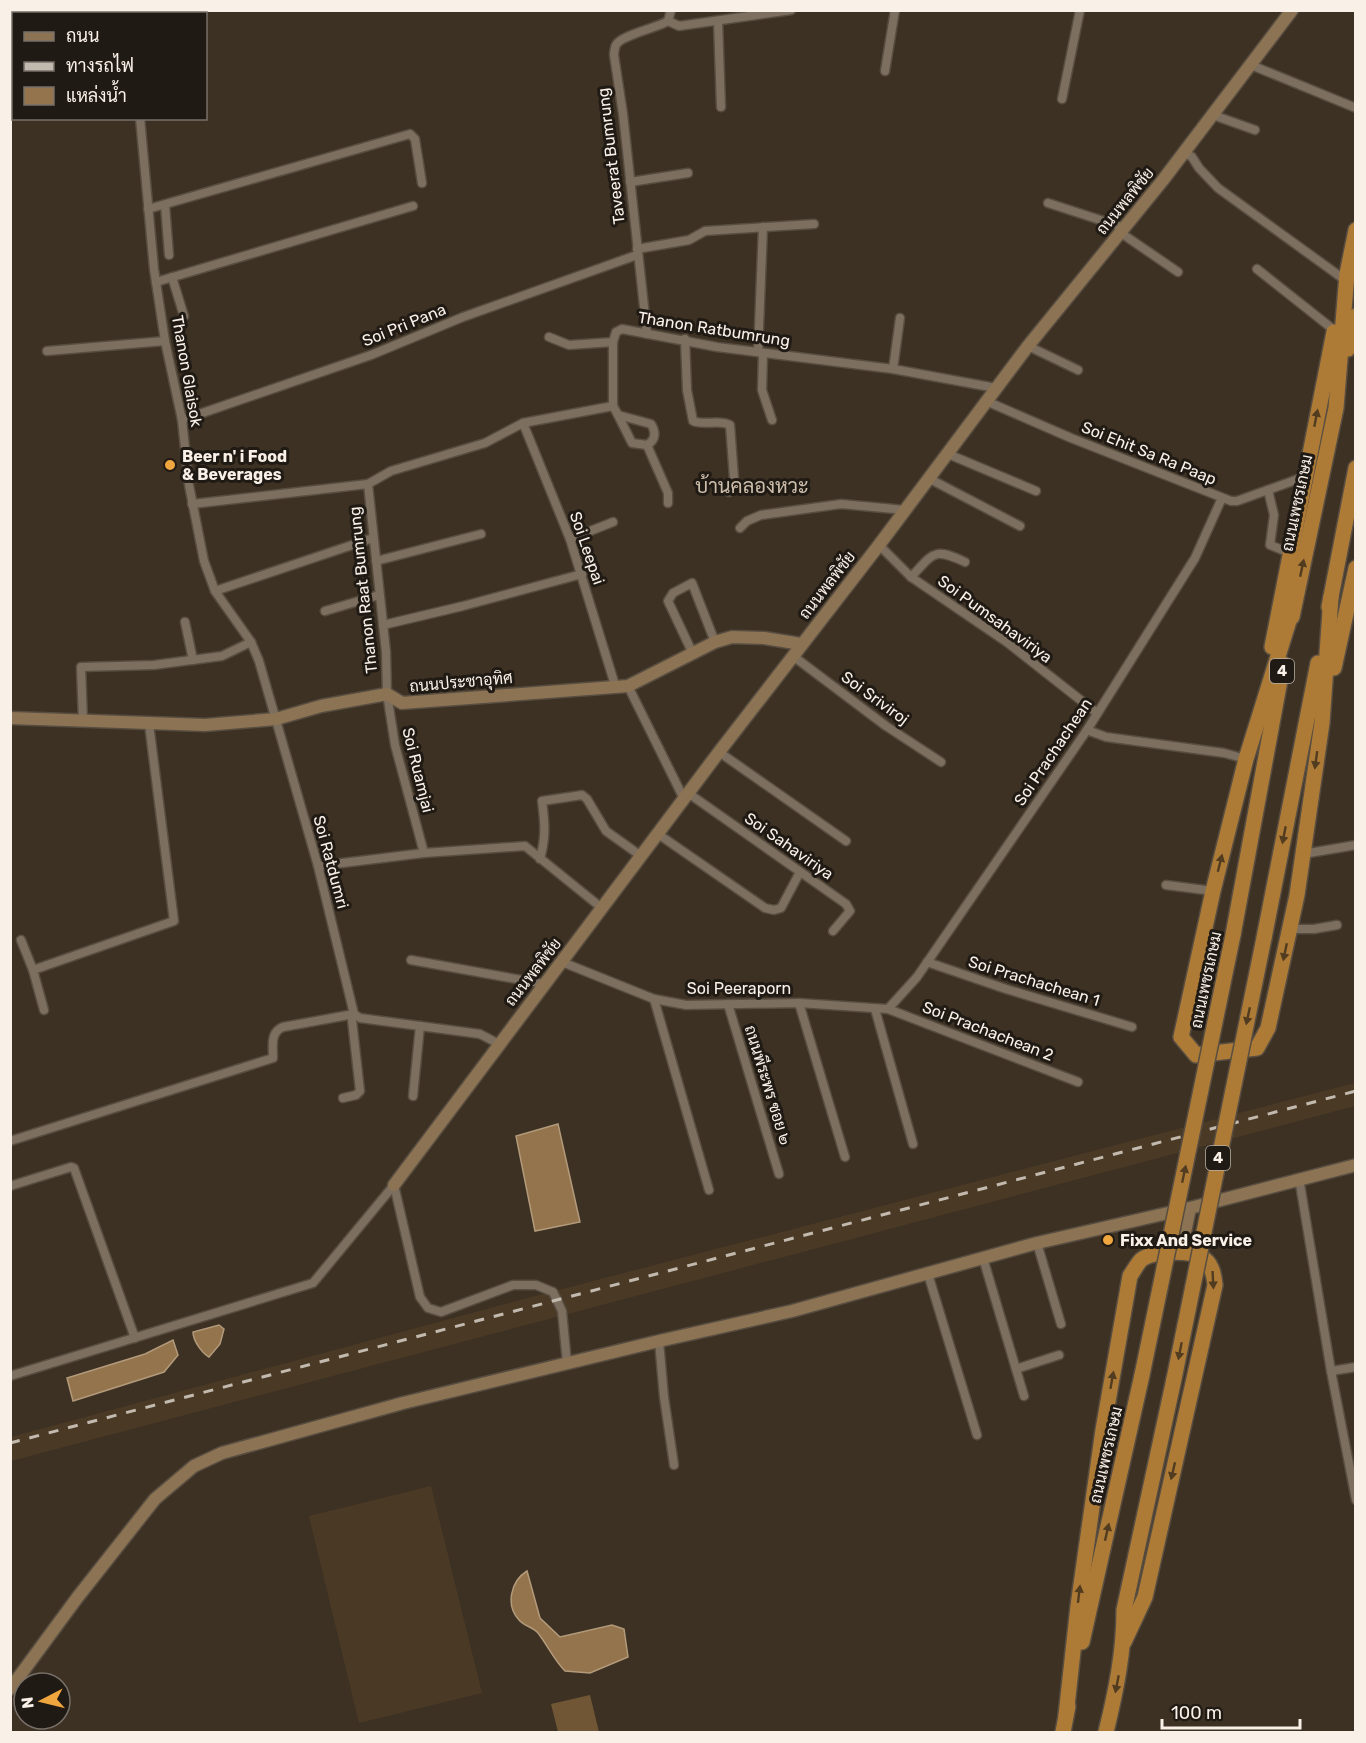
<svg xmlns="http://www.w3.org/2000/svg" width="1366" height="1743" viewBox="0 0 1366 1743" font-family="Rubik,Sarabun,sans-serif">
	<rect width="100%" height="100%" fill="#3d3123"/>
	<!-- built -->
	<g fill="#4a3a25">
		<path d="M 1355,1083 L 1355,1106 L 11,1461 L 11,1437 L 524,1299 Z"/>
		<path d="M 431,1486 L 482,1693 L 359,1723 L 309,1516 Z"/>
	</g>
	<!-- green -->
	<path fill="#715635" d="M 590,1695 L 599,1732 L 558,1732 L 551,1704 Z"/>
	<!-- water -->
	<g fill="#94744c" stroke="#b29a7b" stroke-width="1.5">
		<path d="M 558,1124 L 580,1222 L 535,1231 L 516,1136 Z"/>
		<path d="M 219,1325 L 224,1329 L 220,1344 L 209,1357 C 202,1353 193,1341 193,1332 Z"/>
		<path d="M 173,1340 L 178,1355 L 164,1372 L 73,1401 L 67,1378 L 145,1354 Z"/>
		<path d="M 527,1571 L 540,1618 L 560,1637 L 612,1625 L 624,1629 L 628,1657 L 590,1673 L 565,1671 C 554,1660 548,1646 538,1633 C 533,1627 524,1626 519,1620 C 505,1605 511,1581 527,1571 Z"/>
	</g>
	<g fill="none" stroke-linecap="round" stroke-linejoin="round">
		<!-- street casing -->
		<g stroke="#574d40" stroke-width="11">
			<g id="street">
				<path d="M 130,10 L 130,14"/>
				<path d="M 668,21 L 679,26 L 791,10"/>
				<path d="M 718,21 L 721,107"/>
				<path d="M 1251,65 L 1356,108"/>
				<path d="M 885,71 L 895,10"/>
				<path d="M 1062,99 L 1080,10"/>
				<path d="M 1213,115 L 1255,130"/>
				<path d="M 140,118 L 154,269 L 165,341 L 182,420 L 189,485 L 204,561 L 215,591 L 251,642 L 259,661 L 318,866 L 354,1014 L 352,1020 L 360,1091 L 356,1095 L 343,1098"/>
				<path d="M 1184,152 L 1192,157 L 1199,168 L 1218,188 L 1345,280"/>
				<path d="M 630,182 L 688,173"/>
				<path d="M 1048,203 L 1125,228"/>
				<path d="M 165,205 L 169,255"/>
				<path d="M 148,209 L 410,134 L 415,139 L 422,183"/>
				<path d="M 1121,233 L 1178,272"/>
				<path d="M 637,249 L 689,240 L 705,231 L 814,224"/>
				<path d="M 1257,269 L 1334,330"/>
				<path d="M 172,277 L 184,316"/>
				<path d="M 156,282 L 413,206"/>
				<path d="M 647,334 L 623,114 L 614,55 C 614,54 615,46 616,45 C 621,35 657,28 668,21 L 671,10"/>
				<path d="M 549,337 L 569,345 L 613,342"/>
				<path d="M 685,339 L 687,390 L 693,421 C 705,426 719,419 730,425 L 734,478 L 729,492"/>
				<path d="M 1028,346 L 1078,370"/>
				<path d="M 47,351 L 165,341"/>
				<path d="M 758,352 L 763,227"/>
				<path d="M 763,353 L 762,390 L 772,420"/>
				<path d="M 893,369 L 900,318"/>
				<path d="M 986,401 L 1071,438 L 1231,501 L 1237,501 L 1304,477"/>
				<path d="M 613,406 L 618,415 L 651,424 C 656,432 656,440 647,445 L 668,493 L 668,503"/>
				<path d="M 618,415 L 632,443 L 647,445"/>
				<path d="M 182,420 L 371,355 L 463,317 L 637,255"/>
				<path d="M 523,423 L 570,539 L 615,685"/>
				<path d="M 948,454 L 1036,491"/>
				<path d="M 928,478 L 1020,526"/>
				<path d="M 368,484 L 386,652 L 387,694 L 395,745 L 424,853"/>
				<path d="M 1268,490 L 1274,515 L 1270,545 L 1290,553"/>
				<path d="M 192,504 L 368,484 L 391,471 L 485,443 L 523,423 L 613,406 L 613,342 L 616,332 L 622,329 L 717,347 L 893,369 L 996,388"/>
				<path d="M 740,528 L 747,521 L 761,515 L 841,504 L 905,510"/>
				<path d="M 570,539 L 613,522"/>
				<path d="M 879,545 L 911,577 L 1008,643 L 1097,713"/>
				<path d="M 376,561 L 481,534"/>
				<path d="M 911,577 C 934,553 933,547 965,562"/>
				<path d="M 215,591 L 373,538"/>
				<path d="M 325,611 L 379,595"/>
				<path d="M 185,622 L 193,660"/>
				<path d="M 383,625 L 463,606 L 582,574"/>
				<path d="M 693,654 L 668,601 L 673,593 L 692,583 L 715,642"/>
				<path d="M 793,656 L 886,726 L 941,762"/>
				<path d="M 628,686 L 684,799"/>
				<path d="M 83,721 L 81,667 L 154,665 L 222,656 L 251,642"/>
				<path d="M 1087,730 L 1106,737 L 1224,753 L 1246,759"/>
				<path d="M 719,752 L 846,841"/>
				<path d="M 688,793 L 846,904 L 850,911 L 833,931"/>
				<path d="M 658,834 L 765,908 L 774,910 L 781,908 L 800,872"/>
				<path d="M 1303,854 L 1356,845"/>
				<path d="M 540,859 C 546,837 545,824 542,801 L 582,795 L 587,799 L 606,831 L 641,856"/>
				<path d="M 318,866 L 424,853 L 525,846 L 603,909"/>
				<path d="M 1166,885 L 1213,891"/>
				<path d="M 1290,929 L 1314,929 L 1337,925"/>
				<path d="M 21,940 L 33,970 L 44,1010"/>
				<path d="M 411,960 L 544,984"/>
				<path d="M 562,962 L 654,999 L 686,1005 L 799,1003 L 888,1009 L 1078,1082"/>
				<path d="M 927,962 L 1006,989 L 1132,1027"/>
				<path d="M 33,970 L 174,921 L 149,724"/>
				<path d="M 654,999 L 709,1190"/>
				<path d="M 799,1003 L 845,1157"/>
				<path d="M 728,1004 L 779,1174"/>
				<path d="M 875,1009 L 913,1144"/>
				<path d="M 888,1009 L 917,977 L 1087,730 L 1195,558 L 1222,498"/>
				<path d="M 413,1096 L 420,1026"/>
				<path d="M 10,1141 L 273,1058 C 273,1046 270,1032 283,1027 L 354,1014 L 360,1018 L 480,1034 L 499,1044"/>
				<path d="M 1299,1178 L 1331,1371 L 1356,1500"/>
				<path d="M 394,1185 L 420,1297 L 428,1308 L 441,1312 L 513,1285 L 536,1285 L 553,1292 L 562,1311 L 567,1363"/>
				<path d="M 10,1186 L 71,1167 L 74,1168 L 135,1338"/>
				<path d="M 1037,1243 L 1061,1324"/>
				<path d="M 983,1258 L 1024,1396"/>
				<path d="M 928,1274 L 977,1435"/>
				<path d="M 659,1341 L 664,1397 L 674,1465"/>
				<path d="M 1016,1369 L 1059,1355"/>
				<path d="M 1331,1371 L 1356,1367"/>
				<path d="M 10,1376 L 313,1283 L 394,1185"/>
			</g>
		</g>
		<!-- secondary casing -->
		<g stroke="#574d40" stroke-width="15">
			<g id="secondary">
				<path d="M 10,718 L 205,725 L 276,719 L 321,706 L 387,694 L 402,703 L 628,686 L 715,642 L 732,637 L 764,638 L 801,644"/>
				<path d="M 394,1185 L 719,752 L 879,545 L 1028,346 L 1163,180 L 1292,10"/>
				<path d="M 1181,1252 L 1190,1208"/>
				<path d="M 10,1689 L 77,1598 L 155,1499 L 194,1466 L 222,1453 L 403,1403 L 659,1341 L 792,1311 L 1037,1243 L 1190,1208 L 1356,1165"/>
			</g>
		</g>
		<!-- highway casing -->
		<g stroke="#574d40" stroke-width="18">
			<g id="highway">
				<path d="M 1348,349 L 1356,316"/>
				<path d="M 1329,607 L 1356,468"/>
				<path d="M 1293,608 L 1246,759 L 1213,891 L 1181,1037 L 1196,1055 L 1257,1048 L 1268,1028 L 1297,895 L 1322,723 L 1331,597"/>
				<path d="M 1292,617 L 1336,408 L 1347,274 L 1356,230"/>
				<path d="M 1272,647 L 1334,332"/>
				<path d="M 1334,668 L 1356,568"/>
				<path d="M 1233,935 L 1283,664"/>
				<path d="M 1264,938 L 1318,663"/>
				<path d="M 1082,1642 L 1142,1375"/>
				<path d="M 1066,1715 L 1078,1606 L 1103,1430 L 1130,1276 C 1133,1272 1137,1264 1141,1260 C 1151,1251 1189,1250 1201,1257 C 1212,1262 1214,1275 1215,1285 L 1145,1597 L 1124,1642"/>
				<path d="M 1063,1732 L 1068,1706"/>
				<path d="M 1106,1732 C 1116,1691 1124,1652 1124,1610 L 1174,1379"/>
			</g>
		</g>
		<!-- street -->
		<use href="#street" stroke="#7d6f5f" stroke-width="8"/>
		<!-- secondary -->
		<use href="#secondary" stroke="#8c7353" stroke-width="12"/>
		<!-- highway -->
		<use href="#highway" stroke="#ae7b37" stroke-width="15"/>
		<!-- rail -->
		<path stroke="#c3baaf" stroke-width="3" stroke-dasharray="10 10" stroke-linecap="butt" d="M 10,1443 L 1356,1091"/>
		<!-- highway-bridge casing -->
		<g stroke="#574d40" stroke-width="18" stroke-linecap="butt">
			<g id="highway-bridge">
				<path d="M 1142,1375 L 1233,935"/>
				<path d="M 1174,1379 L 1264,938"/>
			</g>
		</g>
		<!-- highway-bridge -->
		<use href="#highway-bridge" stroke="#ae7b37" stroke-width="15"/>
	</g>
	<!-- one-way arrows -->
	<defs><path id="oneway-solid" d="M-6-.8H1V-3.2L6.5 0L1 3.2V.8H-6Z" transform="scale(1.5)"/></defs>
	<g fill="#523c20">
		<use href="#oneway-solid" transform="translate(1316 418) rotate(-79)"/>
		<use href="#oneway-solid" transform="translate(1302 568) rotate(-78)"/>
		<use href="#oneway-solid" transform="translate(1316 760) rotate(98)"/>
		<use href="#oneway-solid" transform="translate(1284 835) rotate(101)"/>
		<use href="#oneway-solid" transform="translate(1220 863) rotate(-76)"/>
		<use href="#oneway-solid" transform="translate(1285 952) rotate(102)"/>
		<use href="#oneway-solid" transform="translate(1248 1016) rotate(102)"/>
		<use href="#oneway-solid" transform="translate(1184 1174) rotate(-78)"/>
		<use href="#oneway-solid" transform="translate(1213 1280) rotate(87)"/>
		<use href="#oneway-solid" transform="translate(1180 1351) rotate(101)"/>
		<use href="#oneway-solid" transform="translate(1112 1380) rotate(-80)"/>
		<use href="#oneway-solid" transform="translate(1173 1471) rotate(103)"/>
		<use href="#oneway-solid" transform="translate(1107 1532) rotate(-77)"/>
		<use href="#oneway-solid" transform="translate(1079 1594) rotate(-83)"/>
		<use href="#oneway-solid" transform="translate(1117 1684) rotate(101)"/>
	</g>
	<!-- markers -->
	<g fill="#f0a63e" stroke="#201a14" stroke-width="2">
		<circle cx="170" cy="465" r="6"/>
		<circle cx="1108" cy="1240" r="6"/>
	</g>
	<g text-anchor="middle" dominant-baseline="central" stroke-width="6" stroke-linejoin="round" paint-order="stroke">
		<!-- shield labels -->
		<g fill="#201a14" stroke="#b8b0a8" stroke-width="1.5">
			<rect x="1270" y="659" width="24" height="24" rx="4.5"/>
			<rect x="1206" y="1146" width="24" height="24" rx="4.5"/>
		</g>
		<g font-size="15" font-weight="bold" fill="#f9f1e8">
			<text x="1282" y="671">4</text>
			<text x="1218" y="1158">4</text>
		</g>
		<!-- street labels -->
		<g font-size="16" fill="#f9f1e8" stroke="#201a14">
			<text transform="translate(611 156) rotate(-97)">Taveerat Bumrung</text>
			<text transform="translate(1125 201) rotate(-51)">ถนนพลพิชัย</text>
			<text transform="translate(404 325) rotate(-22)">Soi Pri Pana</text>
			<text transform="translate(714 329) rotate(9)">Thanon Ratbumrung</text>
			<text transform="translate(187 371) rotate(80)">Thanon Glaisok</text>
			<text transform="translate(1149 453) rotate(22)">Soi Ehit Sa Ra Paap</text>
			<text transform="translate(1297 503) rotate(-78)">ถนนเพชรเกษม</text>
			<text transform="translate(587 548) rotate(71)">Soi Leepai</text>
			<text transform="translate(827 585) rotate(-52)">ถนนพลพิชัย</text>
			<text transform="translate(363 590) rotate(-96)">Thanon Raat Bumrung</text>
			<text transform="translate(995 619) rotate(36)">Soi Pumsahaviriya</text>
			<text transform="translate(461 682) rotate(-5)">ถนนประชาอุทิศ</text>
			<text transform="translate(875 698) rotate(36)">Soi Sriviroj</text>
			<text transform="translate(1053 752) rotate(-56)">Soi Prachachean</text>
			<text transform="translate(418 770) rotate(76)">Soi Ruamjai</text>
			<text transform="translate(789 846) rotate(35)">Soi Sahaviriya</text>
			<text transform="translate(331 862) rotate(75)">Soi Ratdumri</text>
			<text transform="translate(533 972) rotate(-52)">ถนนพลพิชัย</text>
			<text transform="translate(1206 980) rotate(-78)">ถนนเพชรเกษม</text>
			<text transform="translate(1034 981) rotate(17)">Soi Prachachean 1</text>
			<text x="739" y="988">Soi Peeraporn</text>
			<text transform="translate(988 1031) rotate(21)">Soi Prachachean 2</text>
			<text transform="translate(768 1085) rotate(73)">ถนนพีระพร ซอย ๒</text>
			<text transform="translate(1106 1455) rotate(-77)">ถนนเพชรเกษม</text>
		</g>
		<!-- poi labels -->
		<g font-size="16" font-weight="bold" fill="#f9f1e8" stroke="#201a14" text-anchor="start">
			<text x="182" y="456">Beer n' i Food<tspan x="182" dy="18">&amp; Beverages</tspan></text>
			<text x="1120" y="1240">Fixx And Service</text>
		</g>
		<!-- quarter labels -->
		<g font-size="20" fill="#cdbeac" stroke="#201a14">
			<text x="752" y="486">บ้านคลองหวะ</text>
		</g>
	</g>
	<!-- border -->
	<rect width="1366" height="1743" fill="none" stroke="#f9f1e8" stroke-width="24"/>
	<!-- legend -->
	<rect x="12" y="12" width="195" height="108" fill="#201a14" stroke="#777069" stroke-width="1.5"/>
	<rect x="24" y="32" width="30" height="9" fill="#8c7353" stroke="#777069" stroke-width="1.5"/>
	<text x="66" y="42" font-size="18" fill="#f9f1e8">ถนน</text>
	<rect x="24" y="62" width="30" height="9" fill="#c3baaf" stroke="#777069" stroke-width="1.5"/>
	<text x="66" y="72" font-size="18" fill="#f9f1e8">ทางรถไฟ</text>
	<rect x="24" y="87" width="30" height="18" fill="#94744c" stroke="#777069" stroke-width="1.5"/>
	<text x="66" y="102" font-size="18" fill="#f9f1e8">แหล่งน้ำ</text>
	<!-- north arrow -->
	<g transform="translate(42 1701) rotate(263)"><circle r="28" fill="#201a14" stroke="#777069" stroke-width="1.5"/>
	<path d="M0-4.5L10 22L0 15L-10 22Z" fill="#f0a63e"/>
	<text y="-9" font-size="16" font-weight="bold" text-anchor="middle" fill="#f9f1e8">N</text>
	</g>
	<!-- scale -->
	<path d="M1162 1719v9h138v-9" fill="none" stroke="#f9f1e8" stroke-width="3"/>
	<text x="1171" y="1719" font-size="18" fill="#f9f1e8" stroke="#201a14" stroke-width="4.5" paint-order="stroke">100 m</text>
</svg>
